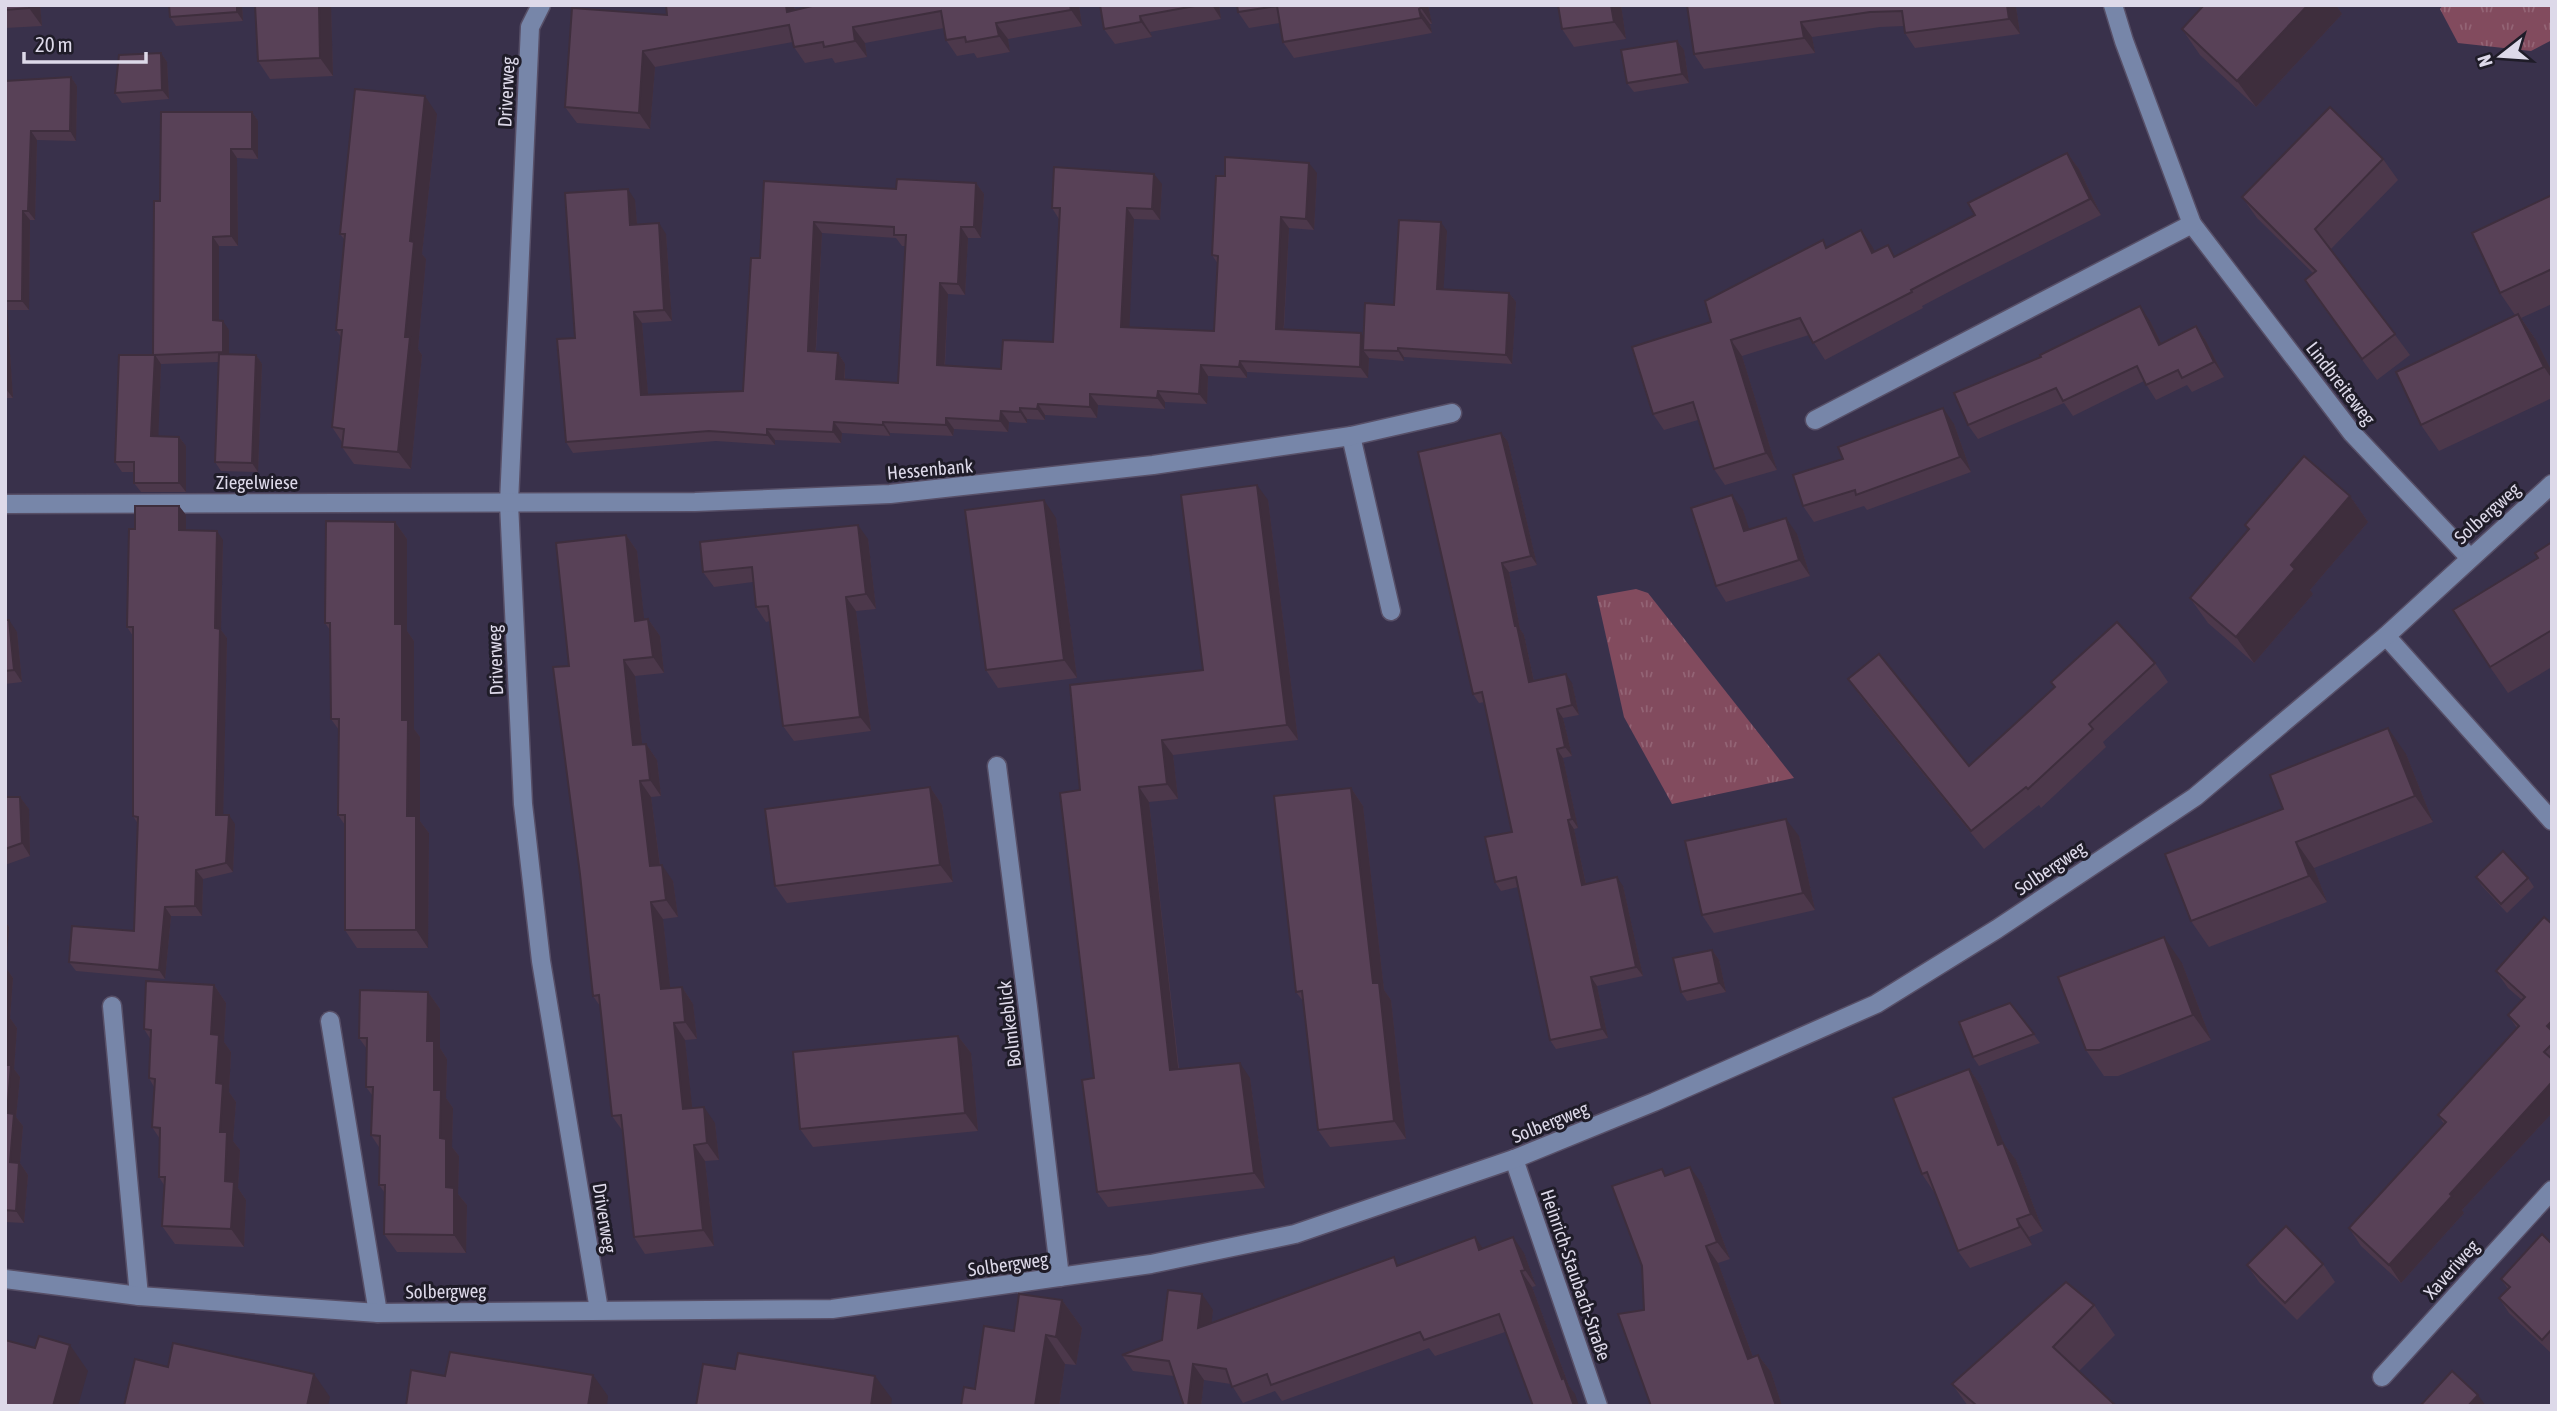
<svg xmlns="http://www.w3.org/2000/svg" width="2557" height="1411" viewBox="0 0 2557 1411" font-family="'Asap Condensed',sans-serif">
	<defs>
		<pattern id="grass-tufts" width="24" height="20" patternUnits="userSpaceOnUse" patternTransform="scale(1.75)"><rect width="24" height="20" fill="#824b5e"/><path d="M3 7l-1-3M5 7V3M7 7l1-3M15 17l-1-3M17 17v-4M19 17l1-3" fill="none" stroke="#936475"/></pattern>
	</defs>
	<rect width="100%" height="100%" fill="#39314b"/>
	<!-- grass -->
	<g fill="url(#grass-tufts)">
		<path d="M 2443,5 L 2552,5 L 2552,40 L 2531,51 L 2458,43 L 2440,9 Z"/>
		<path d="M 1636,589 L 1648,593 L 1794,778 L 1672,804 L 1624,717 L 1597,596 Z"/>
	</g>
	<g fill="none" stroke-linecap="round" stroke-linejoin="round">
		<!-- minor casing -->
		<g stroke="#574f67" stroke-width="21">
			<g id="minor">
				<path d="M 541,5 L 530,27 L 509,503 L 523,804 L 541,961 L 599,1310"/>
				<path d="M 2113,5 L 2124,41 L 2192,224 L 2352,433 L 2469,557"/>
				<path d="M 1815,420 L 2192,224"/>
				<path d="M 1351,436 L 1391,611"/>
				<path d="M 5,504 L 695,502 L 890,494 L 1153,465 L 1351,436 L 1452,413"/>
				<path d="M 2386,636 L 2552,821"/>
				<path d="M 997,766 L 1028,1007 L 1060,1277"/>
				<path d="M 112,1006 L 139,1296"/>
				<path d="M 330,1021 L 378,1313"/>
				<path d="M 1514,1159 L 1598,1406"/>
				<path d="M 5,1279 L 139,1296 L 378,1313 L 832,1309 L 1151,1264 L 1295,1234 L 1514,1159 L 1654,1102 L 1876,1004 L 1997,929 L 2195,797 L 2386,636 L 2552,484"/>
				<path d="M 2382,1377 L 2552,1190"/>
			</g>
		</g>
		<!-- minor -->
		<use href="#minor" stroke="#7786a9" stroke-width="18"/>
	</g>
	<!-- wall -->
	<g fill="#4c384b" fill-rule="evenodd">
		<path d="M 5,5 L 40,5 L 42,26 L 5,28 Z"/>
		<path d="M 169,5 L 242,5 L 243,21 L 176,26 L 170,17 Z"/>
		<path d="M 331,5 L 333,76 L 270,79 L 258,61 Z"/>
		<path d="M 666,5 L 794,5 L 795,10 L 1079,5 L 1082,26 L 1008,39 L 1010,52 L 977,58 L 974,53 L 957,56 L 946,40 L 944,28 L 865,43 L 867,57 L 835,63 L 832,58 L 805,63 L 794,47 L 793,42 L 655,67 L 650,129 L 577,123 L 565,107 L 667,15 Z"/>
		<path d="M 1100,5 L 1219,5 L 1221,19 L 1150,32 L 1152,37 L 1115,44 L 1104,29 Z"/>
		<path d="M 1237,5 L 1428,5 L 1432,24 L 1430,24 L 1432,33 L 1294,58 L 1283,42 L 1280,23 L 1249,28 L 1238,12 Z"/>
		<path d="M 1558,5 L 1621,5 L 1626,39 L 1574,47 L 1562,29 Z"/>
		<path d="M 1687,5 L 2033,5 L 2016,7 L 2020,34 L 1915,48 L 1905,33 L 1904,26 L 1880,27 L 1812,37 L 1815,53 L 1704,69 L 1694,54 Z"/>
		<path d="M 2204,5 L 2336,5 L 2342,14 L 2256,107 L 2200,55 L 2182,29 Z"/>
		<path d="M 1677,41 L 1684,50 L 1689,83 L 1634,92 L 1627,83 Z"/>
		<path d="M 161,53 L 167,62 L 169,99 L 122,103 L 115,93 Z"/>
		<path d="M 71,77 L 77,86 L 76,141 L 37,140 L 35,220 L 30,220 L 29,310 L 7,310 L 13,398 L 5,398 L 5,81 Z"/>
		<path d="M 252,112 L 258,121 L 258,159 L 237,158 L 238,246 L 219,246 L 219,321 L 229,330 L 229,354 L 256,355 L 262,364 L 258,472 L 221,471 L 215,462 L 219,362 L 161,364 L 158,436 L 179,437 L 186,446 L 186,492 L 141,492 L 134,483 L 134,472 L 122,472 L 115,462 L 153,355 L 160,201 Z"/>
		<path d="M 437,114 L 422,254 L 426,259 L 418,349 L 422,355 L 411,469 L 354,464 L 342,447 L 342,442 L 332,427 L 341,337 L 336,330 L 345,240 L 340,234 Z"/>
		<path d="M 2067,153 L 2079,169 L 2101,215 L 1962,285 L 1922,306 L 1923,308 L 1825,360 L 1809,335 L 1742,356 L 1777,470 L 1725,485 L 1714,469 L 1698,420 L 1664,430 L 1653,414 L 1711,322 L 1828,247 L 1861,230 L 1875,252 L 1895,256 L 1975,215 Z"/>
		<path d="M 2383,159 L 2398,180 L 2331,249 L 2410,355 L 2377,380 L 2319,301 L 2313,273 L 2257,218 L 2242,197 Z"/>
		<path d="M 1317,173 L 1314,230 L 1289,228 L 1284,329 L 1363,336 L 1394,305 L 1447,231 L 1443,290 L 1509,293 L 1516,302 L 1512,364 L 1404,357 L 1404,361 L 1369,358 L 1368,378 L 1247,372 L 1247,378 L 1208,376 L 1207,404 L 1165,402 L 1165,409 L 1098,405 L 1097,418 L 1045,415 L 1045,420 L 1027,419 L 1027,423 L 1009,422 L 1008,432 L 954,429 L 953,436 L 890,433 L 890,436 L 842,433 L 841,443 L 775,440 L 775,445 L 716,441 L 573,453 L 566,442 L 575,338 L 635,200 L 637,225 L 666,234 L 672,321 L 642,323 L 648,395 L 743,391 L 760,258 L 764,181 L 896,189 L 976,183 L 984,194 L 981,238 L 968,238 L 965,295 L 948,294 L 945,366 L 1001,369 L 1053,342 L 1059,219 L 1052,208 L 1162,184 L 1160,220 L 1134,219 L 1129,327 L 1214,331 L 1218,264 L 1212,255 ZM 822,233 L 896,238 L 902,246 L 906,246 L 898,383 L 845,379 L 845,364 L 838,353 L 816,351 Z"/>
		<path d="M 2552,195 L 2552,304 L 2521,318 L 2536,340 L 2552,372 L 2552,398 L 2439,451 L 2421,425 L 2515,315 L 2500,293 Z"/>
		<path d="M 2150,321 L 2161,343 L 2196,326 L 2206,341 L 2224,377 L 2192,392 L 2187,385 L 2156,400 L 2144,381 L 2073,416 L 2064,403 L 1978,439 L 1968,425 Z"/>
		<path d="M 1954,424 L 1971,472 L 1867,510 L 1864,506 L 1814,522 L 1803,506 Z"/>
		<path d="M 1501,433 L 1508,442 L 1537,565 L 1509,572 L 1520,629 L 1524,635 L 1534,681 L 1572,683 L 1579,715 L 1563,718 L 1572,756 L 1563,758 L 1578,828 L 1574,829 L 1586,884 L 1623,886 L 1643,976 L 1597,986 L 1608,1038 L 1556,1049 L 1550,1040 L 1518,887 L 1501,891 L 1495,882 L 1512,832 L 1485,702 L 1479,703 L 1473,694 Z"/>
		<path d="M 2350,496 L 2368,522 L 2310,590 L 2313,594 L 2254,663 L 2208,623 L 2190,598 L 2248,530 L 2245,525 Z"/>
		<path d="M 1268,500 L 1298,740 L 1173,755 L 1178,799 L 1149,802 L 1179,1069 L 1250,1078 L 1265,1188 L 1108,1207 L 1097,1192 L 1094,1078 L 1080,790 L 1203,670 Z"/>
		<path d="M 179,506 L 186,515 L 186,530 L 223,540 L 221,630 L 227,638 L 223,815 L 235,824 L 233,872 L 203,879 L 202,916 L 171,916 L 165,979 L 76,971 L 69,962 L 134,931 L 138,824 L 133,816 L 133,636 L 127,627 L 135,529 Z"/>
		<path d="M 1743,510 L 1749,530 L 1797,534 L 1810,576 L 1726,602 L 1716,586 Z"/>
		<path d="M 1056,518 L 1077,678 L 998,688 L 986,670 Z"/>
		<path d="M 395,522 L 407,539 L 407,631 L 414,641 L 414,729 L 420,737 L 420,821 L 429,833 L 428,948 L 357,948 L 345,930 L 345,825 L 338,815 L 339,730 L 331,719 L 330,630 L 325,623 Z"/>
		<path d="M 626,535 L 637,551 L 644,620 L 648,619 L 660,636 L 664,673 L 635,676 L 642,744 L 646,744 L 657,760 L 661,796 L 651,797 L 660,865 L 673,881 L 678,917 L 663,919 L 670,988 L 682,987 L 693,1004 L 697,1039 L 685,1040 L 692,1108 L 715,1123 L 719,1160 L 705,1161 L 714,1246 L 645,1254 L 634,1237 L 622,1130 L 612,1116 L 600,1006 L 593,996 Z"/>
		<path d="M 868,539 L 876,609 L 856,611 L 871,731 L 794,741 L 783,726 L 770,621 L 766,622 L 756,607 L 753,582 L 714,587 L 703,572 Z"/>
		<path d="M 2552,542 L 2552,667 L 2508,693 L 2490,667 L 2538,558 Z"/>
		<path d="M 5,620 L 17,632 L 22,682 L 5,684 Z"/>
		<path d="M 2155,663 L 2168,682 L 2103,742 L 2106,747 L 2041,808 L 2039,805 L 1984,849 L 1861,697 L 1848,679 L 1969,766 L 2055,687 L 2051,682 Z"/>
		<path d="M 2406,754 L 2433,822 L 2314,868 L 2327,902 L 2209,947 L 2191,921 L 2283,809 Z"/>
		<path d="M 930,787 L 942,805 L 953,882 L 787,903 L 775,886 Z"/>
		<path d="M 1351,788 L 1363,806 L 1384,990 L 1391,1000 L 1406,1139 L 1330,1147 L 1318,1130 L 1303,1001 L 1296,992 Z"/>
		<path d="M 5,794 L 6,797 L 20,797 L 29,809 L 30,856 L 5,865 Z"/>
		<path d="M 1799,836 L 1815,910 L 1714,933 L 1702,915 Z"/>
		<path d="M 2476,877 L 2528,878 L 2534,887 L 2507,913 L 2482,886 Z"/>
		<path d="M 5,921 L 9,927 L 6,968 L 13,978 L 10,1018 L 17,1028 L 14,1069 L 20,1077 L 16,1117 L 23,1126 L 20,1163 L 28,1175 L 24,1223 L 5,1222 Z"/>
		<path d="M 2552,924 L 2552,1113 L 2462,1210 L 2464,1213 L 2401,1283 L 2361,1246 L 2349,1228 L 2444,1124 L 2438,1115 L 2517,1028 L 2508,1015 L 2522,1000 L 2508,988 L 2496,971 Z"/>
		<path d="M 1712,950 L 1719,960 L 1726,992 L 1687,1001 L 1681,992 Z"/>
		<path d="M 2182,963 L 2211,1040 L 2118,1076 L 2104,1076 L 2086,1050 Z"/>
		<path d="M 214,985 L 226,1003 L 224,1042 L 231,1052 L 229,1092 L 236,1102 L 233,1141 L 240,1150 L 238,1188 L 246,1200 L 244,1247 L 175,1244 L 162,1226 L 164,1185 L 159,1177 L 160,1139 L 152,1127 L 154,1087 L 149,1078 L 151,1040 L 144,1029 Z"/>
		<path d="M 428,992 L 440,1009 L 440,1048 L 447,1059 L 446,1098 L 453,1108 L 452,1147 L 459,1156 L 458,1194 L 467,1205 L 466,1253 L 397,1252 L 384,1234 L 385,1193 L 379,1185 L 379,1147 L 371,1135 L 372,1095 L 366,1087 L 367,1049 L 359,1038 Z"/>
		<path d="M 2010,1003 L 2040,1043 L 1979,1066 L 1973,1057 Z"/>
		<path d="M 958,1036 L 971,1053 L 978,1131 L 813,1147 L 800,1129 Z"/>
		<path d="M 1969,1069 L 1981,1086 L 2003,1143 L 2016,1160 L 2043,1231 L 2029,1237 L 2032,1245 L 1970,1268 L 1958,1251 L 1935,1192 L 1934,1192 L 1922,1174 Z"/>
		<path d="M 1667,1176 L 1702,1184 L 1730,1259 L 1718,1263 L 1753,1357 L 1758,1355 L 1771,1372 L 1782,1406 L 1651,1406 L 1644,1310 Z"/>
		<path d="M 1475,1237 L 1483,1249 L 1524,1253 L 1536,1286 L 1532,1287 L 1569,1386 L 1575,1394 L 1505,1332 L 1435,1356 L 1429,1348 L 1282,1401 L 1275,1391 L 1243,1403 L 1231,1384 L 1204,1380 L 1201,1406 L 1184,1406 L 1174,1376 L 1133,1371 L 1122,1355 L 1162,1340 L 1213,1310 L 1211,1323 L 1399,1265 Z"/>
		<path d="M 2552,1244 L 2552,1354 L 2509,1313 L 2499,1298 L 2508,1289 L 2501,1279 Z"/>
		<path d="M 2323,1264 L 2335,1282 L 2297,1320 L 2259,1282 L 2247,1265 Z"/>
		<path d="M 1062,1300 L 1082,1328 L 1076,1365 L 1065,1364 L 1059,1406 L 975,1389 L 1014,1331 Z"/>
		<path d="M 2094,1305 L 2115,1335 L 2079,1371 L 2116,1406 L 1968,1406 L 1952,1384 Z"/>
	</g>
	<!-- shaded-wall -->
	<g fill="#3e2e3d">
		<path d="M 29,5 L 40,5 L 42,26 L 29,8 Z"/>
		<path d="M 237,5 L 242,5 L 243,21 L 237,12 Z"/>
		<path d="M 319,5 L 331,5 L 333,76 L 320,58 Z"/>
		<path d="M 786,5 L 794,5 L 798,28 L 787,12 Z"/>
		<path d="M 1070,5 L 1079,5 L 1082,26 L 1071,10 Z"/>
		<path d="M 1212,5 L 1219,5 L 1221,19 Z"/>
		<path d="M 1420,5 L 1428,5 L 1432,24 L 1421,8 Z"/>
		<path d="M 1611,5 L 1621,5 L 1626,39 L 1614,22 Z"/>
		<path d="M 2007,5 L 2015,5 L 2016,7 L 2020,34 L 2009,19 Z"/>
		<path d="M 2308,5 L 2336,5 L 2342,14 L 2256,107 L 2237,81 Z"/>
		<path d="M 1419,9 L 1430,24 L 1432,33 L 1421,18 Z"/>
		<path d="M 1140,16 L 1150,32 L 1152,37 L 1141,22 Z"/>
		<path d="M 1801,22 L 1812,37 L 1815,53 L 1804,38 Z"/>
		<path d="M 996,23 L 1008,39 L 1010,52 L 999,36 Z"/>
		<path d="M 853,27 L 865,43 L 867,57 L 855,41 Z"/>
		<path d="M 1677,41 L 1684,50 L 1689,83 L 1682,74 Z"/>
		<path d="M 643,51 L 655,67 L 650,129 L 639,113 Z"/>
		<path d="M 161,53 L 167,62 L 169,99 L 162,90 Z"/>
		<path d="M 71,77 L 77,86 L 76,141 L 70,131 Z"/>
		<path d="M 425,96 L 437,114 L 422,254 L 426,259 L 418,349 L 422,355 L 411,469 L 398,452 L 410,241 Z"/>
		<path d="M 252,112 L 258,121 L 258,159 L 252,149 Z"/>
		<path d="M 31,131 L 37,140 L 35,220 L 28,211 Z"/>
		<path d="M 231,149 L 237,158 L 238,246 L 231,236 Z"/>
		<path d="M 2067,153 L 2079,169 L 2101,215 L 2090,199 Z"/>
		<path d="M 1309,163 L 1317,173 L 1314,230 L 1306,219 Z"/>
		<path d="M 1154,174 L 1162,184 L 1160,220 L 1152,209 Z"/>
		<path d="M 976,183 L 984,194 L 981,238 L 974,227 Z"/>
		<path d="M 628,189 L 635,200 L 638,236 L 630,225 Z"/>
		<path d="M 1127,208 L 1134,219 L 1129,338 L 1121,327 Z"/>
		<path d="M 23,211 L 30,220 L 29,310 L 22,301 Z"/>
		<path d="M 1281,217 L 1289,228 L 1283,340 L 1276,329 Z"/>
		<path d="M 814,222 L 822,233 L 815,362 L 808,351 Z"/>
		<path d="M 1441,222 L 1447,231 L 1443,298 L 1437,289 Z"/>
		<path d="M 659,223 L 666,234 L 672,321 L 664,310 Z"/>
		<path d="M 961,227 L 968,238 L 965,295 L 958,284 Z"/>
		<path d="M 1861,230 L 1872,246 L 1884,269 L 1872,253 Z"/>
		<path d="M 213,237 L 219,246 L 219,329 L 213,320 Z"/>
		<path d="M 940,283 L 948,294 L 944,376 L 937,365 Z"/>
		<path d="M 1509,293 L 1516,302 L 1512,364 L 1506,355 Z"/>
		<path d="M 5,306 L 7,310 L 13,398 L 6,389 Z"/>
		<path d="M 2140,306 L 2150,321 L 2169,359 L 2159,345 Z"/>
		<path d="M 634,312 L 642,323 L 649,406 L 641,395 Z"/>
		<path d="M 2518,314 L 2536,340 L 2552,372 L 2552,379 L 2544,367 Z"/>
		<path d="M 223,321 L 229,330 L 229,361 L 223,352 Z"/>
		<path d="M 2196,326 L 2206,341 L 2224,377 L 2214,362 Z"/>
		<path d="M 1361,333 L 1369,344 L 1363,350 L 1369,358 L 1368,378 L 1360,367 Z"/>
		<path d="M 1731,340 L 1742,356 L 1777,470 L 1766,453 Z"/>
		<path d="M 1398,348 L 1404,357 L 1404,361 L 1398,351 Z"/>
		<path d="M 838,353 L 845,364 L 844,390 L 836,379 Z"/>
		<path d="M 155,355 L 161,364 L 158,445 L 151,436 Z"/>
		<path d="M 256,355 L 262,364 L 258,472 L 252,463 Z"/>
		<path d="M 1240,361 L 1247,372 L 1247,378 L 1239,367 Z"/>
		<path d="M 1201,365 L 1208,376 L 1207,404 L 1199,394 Z"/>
		<path d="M 1158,391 L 1165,402 L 1165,409 L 1157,398 Z"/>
		<path d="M 1090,394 L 1098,405 L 1097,418 L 1090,407 Z"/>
		<path d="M 1038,404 L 1045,415 L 1045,420 L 1037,409 Z"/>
		<path d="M 1020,408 L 1027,419 L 1027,423 L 1020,412 Z"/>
		<path d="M 1943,408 L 1954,424 L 1971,472 L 1960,457 Z"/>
		<path d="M 1001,411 L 1009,422 L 1008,432 L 1000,421 Z"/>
		<path d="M 946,418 L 954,429 L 953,436 L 946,425 Z"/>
		<path d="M 834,422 L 842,433 L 841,443 L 833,432 Z"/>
		<path d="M 883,422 L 890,433 L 890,436 L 883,425 Z"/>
		<path d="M 767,429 L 775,440 L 775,445 L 767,435 Z"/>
		<path d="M 1501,433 L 1508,442 L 1537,565 L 1531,556 Z"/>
		<path d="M 179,437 L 186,446 L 186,492 L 179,483 Z"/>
		<path d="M 1257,485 L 1268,500 L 1298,740 L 1287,725 Z"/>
		<path d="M 1732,495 L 1743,510 L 1755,547 L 1744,531 Z"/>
		<path d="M 2350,496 L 2368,522 L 2310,590 L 2313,594 L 2254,663 L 2236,637 L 2291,565 Z"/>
		<path d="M 1044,500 L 1056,518 L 1077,678 L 1064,660 Z"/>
		<path d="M 179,506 L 186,515 L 186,539 L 179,530 Z"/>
		<path d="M 1786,518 L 1797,534 L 1810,576 L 1799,560 Z"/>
		<path d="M 395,522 L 407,539 L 407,631 L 414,641 L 414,729 L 420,737 L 420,821 L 429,833 L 428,948 L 416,930 L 395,624 Z"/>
		<path d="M 858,525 L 868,539 L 876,609 L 866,594 Z"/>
		<path d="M 217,531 L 223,540 L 221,630 L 227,638 L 223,824 L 216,815 L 215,628 Z"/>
		<path d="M 626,535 L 637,551 L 646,637 L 635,621 Z"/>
		<path d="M 1502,563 L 1509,572 L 1520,629 L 1524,635 L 1536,691 L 1529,682 L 1515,626 Z"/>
		<path d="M 846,597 L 856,611 L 871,731 L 860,717 Z"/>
		<path d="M 648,619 L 660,636 L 664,673 L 653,657 Z"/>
		<path d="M 9,620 L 17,632 L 22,682 L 14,670 Z"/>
		<path d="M 624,660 L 635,676 L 644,762 L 633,745 Z"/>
		<path d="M 1566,674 L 1572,683 L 1579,715 L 1572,705 Z"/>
		<path d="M 1557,709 L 1563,718 L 1572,756 L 1565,747 Z"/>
		<path d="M 2388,728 L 2406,754 L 2433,822 L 2415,796 Z"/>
		<path d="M 1162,740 L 1173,755 L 1178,799 L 1167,784 Z"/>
		<path d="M 646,744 L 657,760 L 661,796 L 650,780 Z"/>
		<path d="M 1557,749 L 1563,758 L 1578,828 L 1572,819 Z"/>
		<path d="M 640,781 L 651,797 L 662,882 L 650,866 Z"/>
		<path d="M 930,787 L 942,805 L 953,882 L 940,865 Z"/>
		<path d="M 1139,787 L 1149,802 L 1180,1085 L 1170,1070 Z"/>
		<path d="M 1351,788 L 1363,806 L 1384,990 L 1391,1000 L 1406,1139 L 1394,1121 L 1373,983 Z"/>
		<path d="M 20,797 L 29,809 L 30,856 L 22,843 Z"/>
		<path d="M 229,815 L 235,824 L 233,872 L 226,863 Z"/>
		<path d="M 1786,819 L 1799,836 L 1815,910 L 1803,893 Z"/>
		<path d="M 1568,820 L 1574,829 L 1588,894 L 1582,885 Z"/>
		<path d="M 2296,842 L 2314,868 L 2327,902 L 2309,876 Z"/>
		<path d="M 662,865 L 673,881 L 678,917 L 666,900 Z"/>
		<path d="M 196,870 L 203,879 L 202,916 L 195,906 Z"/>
		<path d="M 1617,877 L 1623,886 L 1643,976 L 1636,967 Z"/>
		<path d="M 651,902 L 663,919 L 672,1005 L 661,989 Z"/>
		<path d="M 165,907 L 171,916 L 165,979 L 159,970 Z"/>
		<path d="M 5,921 L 9,927 L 6,968 L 13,978 L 10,1018 L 17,1028 L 14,1069 L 20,1077 L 16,1117 L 23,1126 L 20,1163 L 28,1175 L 24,1223 L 16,1211 L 10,1162 L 5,1066 Z"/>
		<path d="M 2164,937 L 2182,963 L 2211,1040 L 2193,1015 Z"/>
		<path d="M 1712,950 L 1719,960 L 1726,992 L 1719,983 Z"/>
		<path d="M 1591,977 L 1597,986 L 1608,1038 L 1602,1029 Z"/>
		<path d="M 214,985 L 226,1003 L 224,1042 L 231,1052 L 229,1092 L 236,1102 L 233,1141 L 240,1150 L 238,1188 L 246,1200 L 244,1247 L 231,1229 L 211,1034 Z"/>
		<path d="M 682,987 L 693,1004 L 697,1039 L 685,1022 Z"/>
		<path d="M 428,992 L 440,1009 L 440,1048 L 447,1059 L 446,1098 L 453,1108 L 452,1147 L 459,1156 L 458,1194 L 467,1205 L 466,1253 L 454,1235 L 446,1187 L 427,1041 Z"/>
		<path d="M 2552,1021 L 2552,1034 L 2547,1026 Z"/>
		<path d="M 674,1023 L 685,1040 L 694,1125 L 683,1109 Z"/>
		<path d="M 958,1036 L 971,1053 L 978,1131 L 965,1113 Z"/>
		<path d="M 1240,1063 L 1250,1078 L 1265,1188 L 1254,1173 Z"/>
		<path d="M 1969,1069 L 1981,1086 L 2011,1162 L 1998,1145 Z"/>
		<path d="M 2552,1082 L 2552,1113 L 2462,1210 L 2464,1213 L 2401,1283 L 2389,1265 L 2450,1194 Z"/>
		<path d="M 704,1107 L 715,1123 L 719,1160 L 707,1143 Z"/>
		<path d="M 2003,1143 L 2016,1160 L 2043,1231 L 2031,1214 Z"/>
		<path d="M 694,1145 L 705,1161 L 714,1246 L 703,1230 Z"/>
		<path d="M 1690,1167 L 1702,1184 L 1730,1259 L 1717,1242 Z"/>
		<path d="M 2017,1219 L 2029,1237 L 2032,1245 L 2020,1227 Z"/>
		<path d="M 1475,1237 L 1486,1253 L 1479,1250 Z"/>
		<path d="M 1513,1237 L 1524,1253 L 1536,1286 L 1525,1270 Z"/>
		<path d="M 1706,1246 L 1718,1263 L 1760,1376 L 1748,1359 Z"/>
		<path d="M 1521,1271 L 1532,1287 L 1569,1386 L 1575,1394 L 1579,1406 L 1574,1406 L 1562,1379 Z"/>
		<path d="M 1202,1294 L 1213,1310 L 1209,1344 L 1198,1328 Z"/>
		<path d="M 1062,1300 L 1082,1328 L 1076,1365 L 1056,1337 Z"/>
		<path d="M 1046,1335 L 1065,1364 L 1059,1406 L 1035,1406 Z"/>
		<path d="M 70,1345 L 88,1371 L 78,1406 L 53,1406 Z"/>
		<path d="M 1758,1355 L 1771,1372 L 1782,1406 L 1776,1406 Z"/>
		<path d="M 1193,1364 L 1204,1380 L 1201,1406 L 1188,1406 Z"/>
		<path d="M 314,1374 L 330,1397 L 328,1406 L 307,1406 Z"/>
		<path d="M 593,1375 L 608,1396 L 607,1406 L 588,1406 Z"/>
		<path d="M 875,1376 L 892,1399 L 891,1406 L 871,1406 Z"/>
		<path d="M 2478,1395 L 2486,1406 L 2468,1406 Z"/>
	</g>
	<!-- building -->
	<g fill="#584157" stroke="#3e2e3d" stroke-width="2" fill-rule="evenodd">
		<path d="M 5,5 L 29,5 L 29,8 L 5,10 Z"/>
		<path d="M 169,5 L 237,5 L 237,12 L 170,17 Z"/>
		<path d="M 255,5 L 319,5 L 320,58 L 258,61 Z"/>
		<path d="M 666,5 L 786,5 L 787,12 L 816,5 L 1070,5 L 1071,10 L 996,23 L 999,36 L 966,42 L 965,37 L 946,40 L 941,11 L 853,27 L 855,41 L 824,47 L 823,42 L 794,47 L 789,25 L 643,51 L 639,113 L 565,107 L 572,8 L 667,15 Z"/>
		<path d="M 1100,5 L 1200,5 L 1140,16 L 1141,22 L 1104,29 Z"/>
		<path d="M 1237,5 L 1420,5 L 1421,8 L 1419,9 L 1421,18 L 1283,42 L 1277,6 L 1238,12 Z"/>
		<path d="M 1558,5 L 1611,5 L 1614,22 L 1562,29 Z"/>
		<path d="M 1687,5 L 2007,5 L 2009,19 L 1905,33 L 1902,11 L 1870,12 L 1801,22 L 1804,38 L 1694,54 Z"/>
		<path d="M 2204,5 L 2308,5 L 2237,81 L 2182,29 Z"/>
		<path d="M 1677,41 L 1682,74 L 1627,83 L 1621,50 Z"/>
		<path d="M 161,53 L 162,90 L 115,93 L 119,55 Z"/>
		<path d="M 71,77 L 70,131 L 31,131 L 28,211 L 23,211 L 22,301 L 5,301 L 5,81 Z"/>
		<path d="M 355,89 L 425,96 L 410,241 L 414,242 L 405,337 L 410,337 L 398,452 L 342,447 L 344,429 L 332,427 L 342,330 L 336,330 L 345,234 L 340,234 Z"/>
		<path d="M 2330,107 L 2383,159 L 2315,229 L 2395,334 L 2362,359 L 2305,280 L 2316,271 L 2242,197 Z"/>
		<path d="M 161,112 L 252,112 L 252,149 L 231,149 L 231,236 L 213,237 L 213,320 L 223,321 L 223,352 L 153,355 L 154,201 L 160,201 Z"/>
		<path d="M 2067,153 L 2090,199 L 1951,269 L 1911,290 L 1912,292 L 1813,343 L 1800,318 L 1731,340 L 1766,453 L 1714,469 L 1693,402 L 1653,414 L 1632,347 L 1711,322 L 1705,301 L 1823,240 L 1826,248 L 1861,230 L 1872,253 L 1888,245 L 1894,257 L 1975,215 L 1968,203 Z"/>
		<path d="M 1225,157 L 1309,163 L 1306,219 L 1281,217 L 1276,329 L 1361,333 L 1360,367 L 1240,361 L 1239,367 L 1201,365 L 1199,394 L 1158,391 L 1157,398 L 1090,394 L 1090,407 L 1038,404 L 1037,409 L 1020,408 L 1020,412 L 1001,411 L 1000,421 L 946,418 L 946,425 L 883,422 L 883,425 L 834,422 L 833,432 L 767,429 L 767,435 L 709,431 L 566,442 L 557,339 L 575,338 L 565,193 L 628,189 L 630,225 L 659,223 L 664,310 L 634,312 L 641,395 L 743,391 L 751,258 L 760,258 L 764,181 L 896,189 L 897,179 L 976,183 L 974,227 L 961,227 L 958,284 L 940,283 L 937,365 L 1001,369 L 1003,340 L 1053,342 L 1060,208 L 1052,208 L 1054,167 L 1154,174 L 1152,209 L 1127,208 L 1121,327 L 1214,331 L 1218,256 L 1212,255 L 1216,176 L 1225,176 ZM 814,222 L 894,227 L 894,235 L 906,235 L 898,383 L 836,379 L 838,353 L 808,351 Z"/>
		<path d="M 2552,195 L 2552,269 L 2500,293 L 2472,233 Z"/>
		<path d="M 1399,220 L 1441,222 L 1437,289 L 1509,293 L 1506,355 L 1398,348 L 1398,351 L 1363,350 L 1365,303 L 1394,305 Z"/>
		<path d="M 2140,306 L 2159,345 L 2196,326 L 2214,362 L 2182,378 L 2178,370 L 2146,385 L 2137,366 L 2063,401 L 2056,388 L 1968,425 L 1954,393 L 2041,357 L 2040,355 Z"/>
		<path d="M 2518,314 L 2544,367 L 2421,425 L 2396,372 Z"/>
		<path d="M 219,354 L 256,355 L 252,463 L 215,462 Z"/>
		<path d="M 119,355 L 155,355 L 151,436 L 179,437 L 179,483 L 134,483 L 134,462 L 115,462 Z"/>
		<path d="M 1943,408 L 1960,457 L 1856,495 L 1855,490 L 1803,506 L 1793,475 L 1843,459 L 1838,447 Z"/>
		<path d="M 1501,433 L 1531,556 L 1502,563 L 1515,626 L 1517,626 L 1529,682 L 1566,674 L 1572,705 L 1557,709 L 1565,747 L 1557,749 L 1572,819 L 1568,820 L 1582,885 L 1617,877 L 1636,967 L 1591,977 L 1602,1029 L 1550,1040 L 1516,877 L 1495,882 L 1485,837 L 1512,832 L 1482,692 L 1473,694 L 1418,452 Z"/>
		<path d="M 2304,456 L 2350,496 L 2291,565 L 2295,569 L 2236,637 L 2190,598 L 2249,529 L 2245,525 Z"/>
		<path d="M 1257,485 L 1287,725 L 1162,740 L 1167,784 L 1139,787 L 1170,1070 L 1240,1063 L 1254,1173 L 1097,1192 L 1082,1080 L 1094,1078 L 1060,793 L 1080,790 L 1070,685 L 1203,670 L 1181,495 Z"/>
		<path d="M 1732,495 L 1744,531 L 1786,518 L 1799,560 L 1716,586 L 1691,508 Z"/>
		<path d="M 1044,500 L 1064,660 L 986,670 L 965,510 Z"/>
		<path d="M 135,506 L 179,506 L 179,530 L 217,531 L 215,628 L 220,629 L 216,815 L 229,815 L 226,863 L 196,870 L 195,906 L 165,907 L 159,970 L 69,962 L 72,926 L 134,931 L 138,817 L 133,816 L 133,627 L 127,627 L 129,529 L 135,529 Z"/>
		<path d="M 326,521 L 395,522 L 395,624 L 402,624 L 402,720 L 408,720 L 407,816 L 416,816 L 416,930 L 345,930 L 345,815 L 338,815 L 339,719 L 331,719 L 330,623 L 325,623 Z"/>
		<path d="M 858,525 L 866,594 L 846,597 L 860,717 L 783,726 L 768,606 L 756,607 L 752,567 L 703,572 L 700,542 Z"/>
		<path d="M 626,535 L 635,621 L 648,619 L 653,657 L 624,660 L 633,745 L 646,744 L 650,780 L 640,781 L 650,866 L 662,865 L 666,900 L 651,902 L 661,989 L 682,987 L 685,1022 L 674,1023 L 683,1109 L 704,1107 L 707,1143 L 694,1145 L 703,1230 L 634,1237 L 621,1115 L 612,1116 L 599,995 L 593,996 L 580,874 L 553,667 L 569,666 L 556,543 Z"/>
		<path d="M 2552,542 L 2552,630 L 2490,667 L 2453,610 L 2538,558 L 2535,553 Z"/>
		<path d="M 5,620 L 9,620 L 14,670 L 5,671 Z"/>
		<path d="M 2117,622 L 2155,663 L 2089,724 L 2093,729 L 2028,789 L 2026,787 L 1971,831 L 1848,679 L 1879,654 L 1969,766 L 2055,687 L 2051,682 Z"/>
		<path d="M 2388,728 L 2415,796 L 2296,842 L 2309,876 L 2191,921 L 2165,854 L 2283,809 L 2270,775 Z"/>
		<path d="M 930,787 L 940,865 L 775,886 L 765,809 Z"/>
		<path d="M 1351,788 L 1373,983 L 1379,983 L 1394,1121 L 1318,1130 L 1302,991 L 1296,992 L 1274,796 Z"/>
		<path d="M 5,797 L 20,797 L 22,843 L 5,849 Z"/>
		<path d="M 1786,819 L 1803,893 L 1702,915 L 1685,841 Z"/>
		<path d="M 2503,851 L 2528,878 L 2501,904 L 2476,877 Z"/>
		<path d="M 2544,917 L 2552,924 L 2552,1021 L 2547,1026 L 2552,1031 L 2552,1044 L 2544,1052 L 2552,1059 L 2552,1082 L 2450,1194 L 2452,1196 L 2389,1265 L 2349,1228 L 2446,1122 L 2438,1115 L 2519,1026 L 2508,1015 L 2525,997 L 2496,971 Z"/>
		<path d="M 2164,937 L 2193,1015 L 2100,1050 L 2086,1050 L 2058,977 Z"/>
		<path d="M 1712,950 L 1719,983 L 1681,992 L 1673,958 Z"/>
		<path d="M 146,981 L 214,985 L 211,1034 L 219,1035 L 216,1083 L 223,1084 L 220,1132 L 227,1132 L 225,1181 L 234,1182 L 231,1229 L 162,1226 L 165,1177 L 159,1177 L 160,1128 L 152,1127 L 155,1079 L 149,1078 L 151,1030 L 144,1029 Z"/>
		<path d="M 360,990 L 428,992 L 427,1041 L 434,1041 L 434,1090 L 441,1090 L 440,1138 L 446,1139 L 446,1187 L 454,1188 L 454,1235 L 384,1234 L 385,1185 L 379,1185 L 380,1136 L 371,1135 L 373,1087 L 366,1087 L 367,1038 L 359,1038 Z"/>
		<path d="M 2010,1003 L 2034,1034 L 1973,1057 L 1959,1022 Z"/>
		<path d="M 5,1016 L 8,1016 L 5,1055 Z"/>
		<path d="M 958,1036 L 965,1113 L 800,1129 L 793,1052 Z"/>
		<path d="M 5,1065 L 11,1065 L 7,1113 L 14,1114 L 10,1162 L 19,1163 L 16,1211 L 5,1210 Z"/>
		<path d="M 1969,1069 L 1998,1145 L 2003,1143 L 2031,1214 L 2017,1219 L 2020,1227 L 1958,1251 L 1927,1172 L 1922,1174 L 1893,1098 Z"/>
		<path d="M 1690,1167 L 1717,1242 L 1706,1246 L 1748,1359 L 1758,1355 L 1776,1406 L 1651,1406 L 1618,1314 L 1644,1310 L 1642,1266 L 1612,1186 L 1662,1169 L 1665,1176 Z"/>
		<path d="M 2286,1226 L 2323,1264 L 2285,1303 L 2247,1265 Z"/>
		<path d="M 2542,1234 L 2552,1244 L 2552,1329 L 2542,1340 L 2499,1298 L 2510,1287 L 2501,1279 Z"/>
		<path d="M 1475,1237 L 1479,1250 L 1513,1237 L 1525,1270 L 1521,1271 L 1562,1379 L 1564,1378 L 1574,1406 L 1533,1406 L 1499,1314 L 1424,1340 L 1420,1332 L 1271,1385 L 1267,1374 L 1232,1387 L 1226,1369 L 1193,1364 L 1188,1406 L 1184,1406 L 1169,1361 L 1122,1355 L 1162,1340 L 1168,1290 L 1202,1294 L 1198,1328 L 1394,1257 L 1397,1266 Z"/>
		<path d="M 2066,1282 L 2094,1305 L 2053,1347 L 2116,1406 L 1977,1406 L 1952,1384 Z"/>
		<path d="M 1019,1294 L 1062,1300 L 1056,1337 L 1046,1335 L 1035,1406 L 961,1406 L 964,1387 L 975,1389 L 984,1326 L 1014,1331 Z"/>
		<path d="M 39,1336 L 70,1345 L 53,1406 L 5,1406 L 5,1340 L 35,1348 Z"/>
		<path d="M 173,1343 L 314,1374 L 307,1406 L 124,1406 L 135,1359 L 168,1367 Z"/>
		<path d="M 450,1352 L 593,1375 L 588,1406 L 406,1406 L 411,1370 L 445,1376 Z"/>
		<path d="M 738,1353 L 875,1376 L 871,1406 L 696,1406 L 703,1364 L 735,1369 Z"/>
		<path d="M 2452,1371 L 2478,1395 L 2468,1406 L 2420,1406 Z"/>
	</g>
	<g text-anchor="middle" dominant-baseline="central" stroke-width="6" stroke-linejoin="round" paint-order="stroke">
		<!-- street labels -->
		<g font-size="19" fill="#ddd9e9" stroke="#1f1c28">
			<text transform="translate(506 92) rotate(-87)">Driverweg</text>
			<text transform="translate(2341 383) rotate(52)">Lindbreiteweg</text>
			<text transform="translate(930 469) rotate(-5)">Hessenbank</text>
			<text x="257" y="482">Ziegelwiese</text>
			<text transform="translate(2487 513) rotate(-42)">Solbergweg</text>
			<text transform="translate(495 660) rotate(-92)">Driverweg</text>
			<text transform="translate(2050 868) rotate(-34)">Solbergweg</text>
			<text transform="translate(1009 1024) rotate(-97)">Bolmkeblick</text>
			<text transform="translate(1550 1122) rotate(-22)">Solbergweg</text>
			<text transform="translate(605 1218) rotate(81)">Driverweg</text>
			<text transform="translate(1008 1264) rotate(-8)">Solbergweg</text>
			<text transform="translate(2451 1269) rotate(-48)">Xaveriweg</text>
			<text transform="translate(1576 1275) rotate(71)">Heinrich-Staubach-Straße</text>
			<text transform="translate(446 1291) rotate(-1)">Solbergweg</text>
		</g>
	</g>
	<!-- border -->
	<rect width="2557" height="1411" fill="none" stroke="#ddd9e9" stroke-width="14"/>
	<!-- north arrow -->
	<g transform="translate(2501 56) rotate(253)" stroke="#1f1c28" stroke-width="5" paint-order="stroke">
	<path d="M0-5L12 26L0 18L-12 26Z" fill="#ddd9e9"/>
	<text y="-10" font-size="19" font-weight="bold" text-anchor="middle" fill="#ddd9e9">N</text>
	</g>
	<!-- scale -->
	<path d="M24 52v10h122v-10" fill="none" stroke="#ddd9e9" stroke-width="3.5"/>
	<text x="35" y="52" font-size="21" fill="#ddd9e9" stroke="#1f1c28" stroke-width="5" paint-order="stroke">20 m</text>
</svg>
